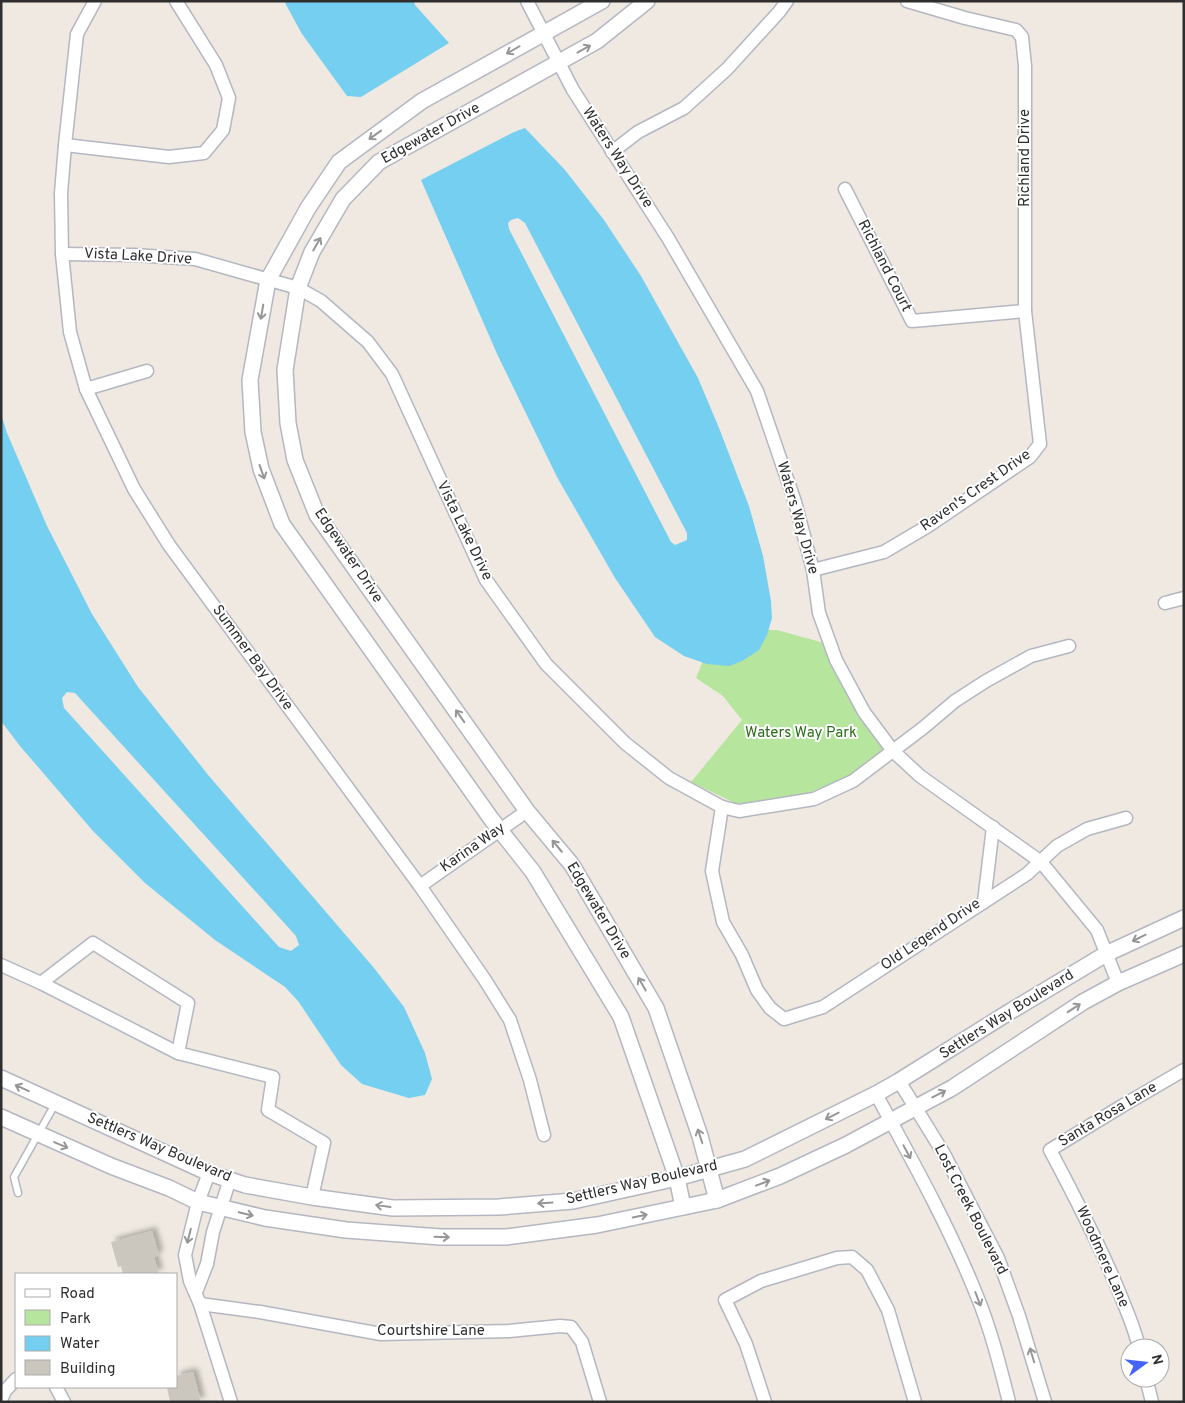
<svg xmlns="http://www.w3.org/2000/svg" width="1185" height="1403" viewBox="0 0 1185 1403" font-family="Overpass,sans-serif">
	<defs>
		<filter id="shadow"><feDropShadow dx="4.5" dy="-4.5" stdDeviation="2.5" flood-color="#0004"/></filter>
	</defs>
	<rect width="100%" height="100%" fill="#efe9e1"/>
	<!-- green -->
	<path fill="#b6e59e" d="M 759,630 L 777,630 L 824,643 C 837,683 859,717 884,751 L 848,777 L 809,793 L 765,800 L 737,804 L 691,782 L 742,720 L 723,696 L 696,678 L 707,651 Z"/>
	<!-- water -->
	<g fill="#75cff0" fill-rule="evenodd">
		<path d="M 284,1 L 414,1 L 415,5 L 449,43 L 361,97 L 347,96 L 302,34 Z"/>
		<path d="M 525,128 L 565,170 L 604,220 L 641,276 L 698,378 L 719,428 L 749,506 L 763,556 L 771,601 L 772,618 L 767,635 L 759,650 L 742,661 L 729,666 L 707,664 L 684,656 L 655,637 L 615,578 L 557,477 L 498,356 L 421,180 L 514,132 ZM 518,218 L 525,223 L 687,533 L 687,540 L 675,545 L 671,542 L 509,229 L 508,223 L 511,220 Z"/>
		<path d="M 1,414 L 7,433 L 47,526 L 92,614 L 138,687 L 209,776 L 374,968 L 404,1007 L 425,1053 L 432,1079 L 425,1095 L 409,1098 L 362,1084 L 341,1065 L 298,1001 L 285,987 L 215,940 L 145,883 L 93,831 L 20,746 L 1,721 ZM 67,692 L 75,693 L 296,936 L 299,945 L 291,951 L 279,947 L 64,708 L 62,698 Z"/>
	</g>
	<!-- building -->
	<g fill="#cbc7bf" filter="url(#shadow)">
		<path d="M 152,1231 L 159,1255 L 154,1257 L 159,1274 L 123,1274 L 121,1266 L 118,1267 L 111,1242 Z"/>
		<path d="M 193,1372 L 201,1402 L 170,1402 L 167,1387 L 176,1387 L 176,1376 Z"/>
	</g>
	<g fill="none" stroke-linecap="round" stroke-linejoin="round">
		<!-- service casing -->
		<g stroke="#b4b7c1" stroke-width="9">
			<path id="service" d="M 18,1193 L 14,1177 L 55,1104"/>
		</g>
		<!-- minor casing -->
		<g stroke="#b4b7c1" stroke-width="15">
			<g id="minor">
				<path d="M 95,1 L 77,34 L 65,145 L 61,193 L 62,254 L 70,332 L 86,389 L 134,489 L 169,545 L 420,886 L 485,980 L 510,1020 L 530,1080 L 544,1135"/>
				<path d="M 527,1 L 573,90 L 668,238 L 757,391 L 795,502 L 813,570 L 819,613 L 836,660 L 864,712 L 893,751 L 920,776 L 1041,862 L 1097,930 L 1118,983"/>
				<path d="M 65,145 L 169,157 L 204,153 L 223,130 L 229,98 L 216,65 L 176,1"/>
				<path d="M 612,152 L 638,132 L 684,108 L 727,69 L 779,12 L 787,1"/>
				<path d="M 845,189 L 912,321 L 1025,311"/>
				<path d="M 62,254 L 134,255 L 195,259 L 298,288 L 321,301 L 368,342 L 392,374 L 486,580 L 546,664 L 625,743 L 669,778 L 722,807 L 739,811 L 814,799 L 853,781 L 923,728 L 955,701 L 986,681 L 1031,656 L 1069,646"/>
				<path d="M 86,389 L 147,371"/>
				<path d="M 813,570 L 884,552 L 928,526 L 1030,457 L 1040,444 L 1025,311 L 1025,66 L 1022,37 L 1016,30 L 965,18 L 907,1"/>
				<path d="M 1165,603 L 1184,598"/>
				<path d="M 722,807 L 712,871 L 723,922 L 742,955 L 757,990 L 770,1008 L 784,1019 L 823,1007 L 984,902 L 993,827"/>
				<path d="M 420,886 L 527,811"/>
				<path d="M 984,902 L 1027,874 L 1057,846 L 1087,829 L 1126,818"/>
				<path d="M 1,965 L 41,983 L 178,1053 L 273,1077 L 268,1110 L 324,1143 L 312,1197"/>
				<path d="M 41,983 L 93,943 L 188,1003 L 178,1053"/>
				<path d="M 899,1081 L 944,1154 L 998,1258 L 1019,1316 L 1045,1402"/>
				<path d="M 876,1094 C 912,1160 949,1226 977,1296 C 991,1330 1000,1366 1009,1402"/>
				<path d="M 209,1173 L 198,1202 L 185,1255 L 190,1281 L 200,1304 L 231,1402"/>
				<path d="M 196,1292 L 207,1264 L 213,1232 L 230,1179"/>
				<path d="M 200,1304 L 260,1312 L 381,1334 L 509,1331 L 560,1326 L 571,1327 L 582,1342 L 600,1402"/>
				<path d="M 1139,1348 C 1135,1329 1127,1312 1120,1294 C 1100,1245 1075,1197 1050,1150 L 1122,1106 L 1184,1070"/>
				<path d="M 1146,1378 L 1152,1402"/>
				<path d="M 56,1387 L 64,1402"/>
				<path d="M 1,1400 L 5,1391 L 16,1379"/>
				<path d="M 765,1402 L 746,1344 L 725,1300 L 761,1281 L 837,1258 L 852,1257 L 867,1270 L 888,1310 L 915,1402"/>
			</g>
		</g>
		<!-- tertiary casing -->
		<g stroke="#b4b7c1" stroke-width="18">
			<g id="tertiary">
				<path d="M 602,1 L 422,101 L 339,162 L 308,208 L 268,280 L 250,380 L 253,432 L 261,469 L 282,524 L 492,820 L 533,872 L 621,1017 L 677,1178 L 683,1207"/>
				<path d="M 647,1 L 597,41 L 379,162 L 343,199 L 312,252 L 298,288 L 285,370 L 288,423 L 295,460 L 317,515 L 527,811 L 572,865 L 656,1008 L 700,1136 L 717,1200"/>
				<path d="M 1,1078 L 209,1173 L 245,1185 L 312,1197 L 393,1208 L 499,1207 L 573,1201 L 677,1178 L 745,1159 L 876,1094 L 899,1081 L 1006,1014 L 1106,954 L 1184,918"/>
				<path d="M 1,1117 L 111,1166 L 169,1188 L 198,1202 L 265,1218 L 346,1230 L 441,1237 L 506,1237 L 597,1225 L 717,1200 L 780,1176 L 846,1145 L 952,1088 L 1083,1002 L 1118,983 L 1184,954"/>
			</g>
		</g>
		<!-- service -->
		<use href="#service" stroke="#fff" stroke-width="6"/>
		<!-- minor -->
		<use href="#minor" stroke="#fff" stroke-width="12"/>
		<!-- tertiary -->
		<use href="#tertiary" stroke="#fff" stroke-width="15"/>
	</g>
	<!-- one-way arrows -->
	<defs><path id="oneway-shaft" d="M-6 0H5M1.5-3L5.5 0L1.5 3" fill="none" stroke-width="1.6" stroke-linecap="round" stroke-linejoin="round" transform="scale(1.25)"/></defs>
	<g stroke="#969696">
		<use href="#oneway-shaft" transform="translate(584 49) rotate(-29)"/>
		<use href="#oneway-shaft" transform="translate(513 50) rotate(150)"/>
		<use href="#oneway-shaft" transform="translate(375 135) rotate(144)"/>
		<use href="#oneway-shaft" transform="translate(317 244) rotate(-60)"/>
		<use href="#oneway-shaft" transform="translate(262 312) rotate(100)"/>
		<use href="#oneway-shaft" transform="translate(262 472) rotate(71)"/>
		<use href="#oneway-shaft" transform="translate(460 716) rotate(-125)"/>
		<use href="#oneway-shaft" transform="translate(557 846) rotate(-130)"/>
		<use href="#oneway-shaft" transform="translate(1139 938) rotate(154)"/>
		<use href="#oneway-shaft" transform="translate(642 984) rotate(-120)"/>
		<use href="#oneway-shaft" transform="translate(1074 1008) rotate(-33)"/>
		<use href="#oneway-shaft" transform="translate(22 1088) rotate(-156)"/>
		<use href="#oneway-shaft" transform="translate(939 1094) rotate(-27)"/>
		<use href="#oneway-shaft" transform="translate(832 1116) rotate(153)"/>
		<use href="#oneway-shaft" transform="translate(700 1136) rotate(-108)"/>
		<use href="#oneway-shaft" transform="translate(61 1145) rotate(23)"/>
		<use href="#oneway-shaft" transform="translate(907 1152) rotate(62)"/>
		<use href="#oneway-shaft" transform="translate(763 1183) rotate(-21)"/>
		<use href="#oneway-shaft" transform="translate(545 1203) rotate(176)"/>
		<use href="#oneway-shaft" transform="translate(383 1206) rotate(-172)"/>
		<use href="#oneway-shaft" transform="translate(246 1214) rotate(13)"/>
		<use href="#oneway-shaft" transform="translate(640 1216) rotate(-12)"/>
		<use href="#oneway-shaft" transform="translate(189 1236) rotate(104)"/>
		<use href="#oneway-shaft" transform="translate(442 1237) rotate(2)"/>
		<use href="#oneway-shaft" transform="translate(978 1299) rotate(69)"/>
		<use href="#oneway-shaft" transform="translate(1032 1355) rotate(-107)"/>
	</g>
	<g text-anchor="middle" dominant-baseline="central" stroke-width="4" stroke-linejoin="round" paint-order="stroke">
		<!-- street labels -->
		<g font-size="15" fill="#2e2e2e" stroke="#fff">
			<text transform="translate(431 134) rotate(-29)">Edgewater Drive</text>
			<text transform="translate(617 158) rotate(57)">Waters Way Drive</text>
			<text transform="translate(1025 158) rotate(-90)">Richland Drive</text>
			<text transform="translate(138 257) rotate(3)">Vista Lake Drive</text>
			<text transform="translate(884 266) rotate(63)">Richland Court</text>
			<text transform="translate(976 491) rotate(-35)">Raven's Crest Drive</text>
			<text transform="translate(797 518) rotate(74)">Waters Way Drive</text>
			<text transform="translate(464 531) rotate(64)">Vista Lake Drive</text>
			<text transform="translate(348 556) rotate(56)">Edgewater Drive</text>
			<text transform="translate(252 658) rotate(54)">Summer Bay Drive</text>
			<text transform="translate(473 848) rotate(-35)">Karina Way</text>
			<text transform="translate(598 911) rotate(59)">Edgewater Drive</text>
			<text transform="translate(931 935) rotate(-34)">Old Legend Drive</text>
			<text transform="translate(1007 1015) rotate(-32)">Settlers Way Boulevard</text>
			<text transform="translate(1108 1115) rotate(-31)">Santa Rosa Lane</text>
			<text transform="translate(159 1148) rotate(23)">Settlers Way Boulevard</text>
			<text transform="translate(642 1183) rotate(-13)">Settlers Way Boulevard</text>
			<text transform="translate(970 1210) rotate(63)">Lost Creek Boulevard</text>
			<text transform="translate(1102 1257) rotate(66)">Woodmere Lane</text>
			<text x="431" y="1331">Courtshire Lane</text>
		</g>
		<!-- park labels -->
		<g font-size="15" fill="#2c6e1b" stroke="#fff">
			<text x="801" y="733">Waters Way Park</text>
		</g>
	</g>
	<!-- border -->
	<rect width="1185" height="1403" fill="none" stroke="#2e2e2e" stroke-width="5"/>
	<!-- legend -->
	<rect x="15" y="1273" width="162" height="115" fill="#ffffff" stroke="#ababab"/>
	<rect x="25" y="1289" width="25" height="8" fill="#ffffff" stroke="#ababab"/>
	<text x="60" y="1298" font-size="15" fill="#2e2e2e">Road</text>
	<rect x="25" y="1310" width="25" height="15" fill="#b6e59e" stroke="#ababab"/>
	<text x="60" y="1323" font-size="15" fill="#2e2e2e">Park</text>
	<rect x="25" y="1336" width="25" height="15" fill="#75cff0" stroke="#ababab"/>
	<text x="60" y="1348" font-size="15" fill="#2e2e2e">Water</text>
	<rect x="25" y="1360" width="25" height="15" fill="#cbc7bf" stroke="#ababab"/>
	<text x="60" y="1373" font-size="15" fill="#2e2e2e">Building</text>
	<!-- north arrow -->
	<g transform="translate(1145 1363) rotate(75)"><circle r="24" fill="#ffffff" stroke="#ababab"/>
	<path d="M0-4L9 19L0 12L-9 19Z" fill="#4264fb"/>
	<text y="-8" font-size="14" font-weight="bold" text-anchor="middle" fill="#2e2e2e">N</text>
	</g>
</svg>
